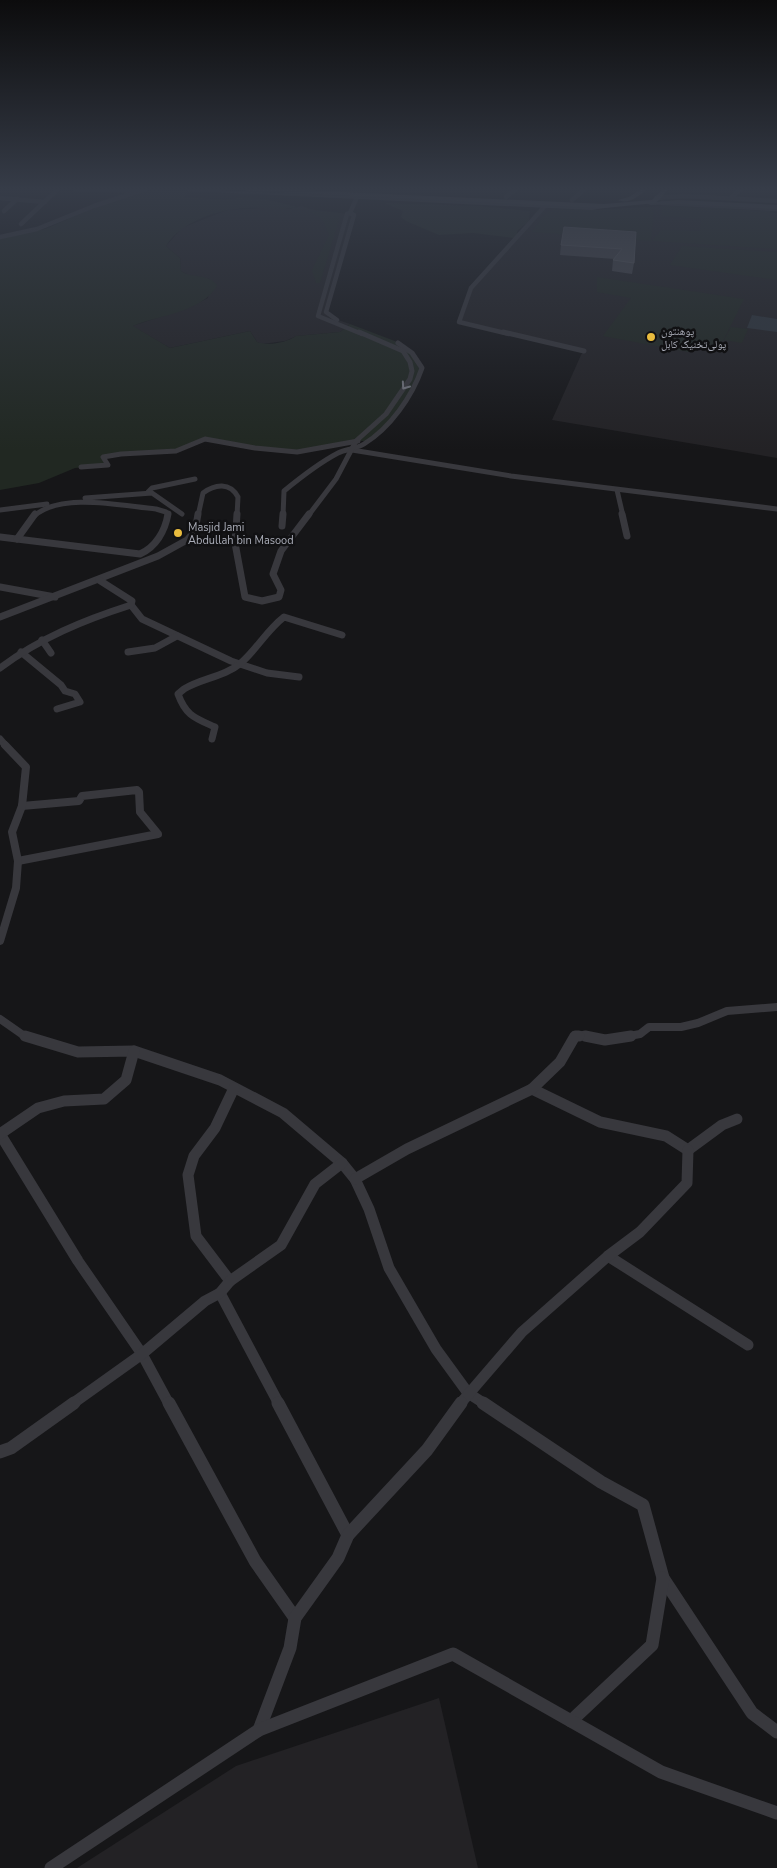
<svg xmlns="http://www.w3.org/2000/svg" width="777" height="1868" viewBox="0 0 777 1868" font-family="'Nunito Sans','Noto Naskh Arabic',sans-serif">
	<rect width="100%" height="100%" fill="#161618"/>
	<!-- built -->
	<g fill="#232225">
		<path d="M 302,206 L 309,209 L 354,215 L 326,312 L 329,317 L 350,324 L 340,332 L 297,336 L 285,341 L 262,344 L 257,342 L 250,331 L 170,348 L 132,326 L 190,307 L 208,298 L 210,279 L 188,275 L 181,271 L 180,258 L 166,246 L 182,228 L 227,210 L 266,208 L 289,209 Z"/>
		<path d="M 662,206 L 720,208 L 777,213 L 777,458 L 552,420 L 581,355 L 584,351 L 460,322 L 469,293 L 545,208 L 596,210 Z"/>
		<path d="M 439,1698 L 478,1868 L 77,1868 L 236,1766 Z"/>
	</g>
	<!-- green -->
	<g fill="#212822">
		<path d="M 152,190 L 188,192 L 185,197 L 225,200 L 238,198 L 265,199 L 297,207 C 281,211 264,207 247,208 C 220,209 181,221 166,246 L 180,258 L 181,271 C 192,279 210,273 217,286 C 201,313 158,315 133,326 L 170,348 L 250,331 L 257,342 C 268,346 286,343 296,336 L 340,332 L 350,324 L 400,343 L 411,350 L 422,368 C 415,397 389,421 368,441 L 356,441 L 309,451 L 283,451 L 209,439 L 176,451 L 104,457 L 108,465 L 75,468 L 39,483 L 0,490 L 0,238 L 45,229 L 89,210 Z"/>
		<path d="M 384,203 L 478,206 L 530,211 L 529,221 L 517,231 L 517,237 L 514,238 L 473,233 L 439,235 L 406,221 L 401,217 L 403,211 Z"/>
		<path d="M 662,206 L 770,211 L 769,217 L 777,218 L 777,249 L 652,241 L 661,230 L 700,231 L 701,219 L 662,216 Z"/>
		<path d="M 654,207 L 651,241 L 532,232 L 545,214 L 555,209 L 596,210 Z"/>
		<path d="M 308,210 L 341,213 L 320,283 L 316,283 L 312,270 L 329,235 L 322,219 Z"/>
		<path d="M 682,246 L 777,252 L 777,280 L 670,265 Z"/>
		<path d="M 597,277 L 744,299 L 723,341 L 688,352 L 603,336 L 631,298 L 597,292 Z"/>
		<path d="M 731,327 L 748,329 L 742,343 L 724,340 Z"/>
	</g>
	<!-- water -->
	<path fill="#2f363d" d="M 752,315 L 777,319 L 777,332 L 747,328 Z"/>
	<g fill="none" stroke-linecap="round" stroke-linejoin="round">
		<!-- street-far5 -->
		<g stroke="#38383d" stroke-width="4.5">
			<path d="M 75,189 L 135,191"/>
			<path d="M 357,197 L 350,213 L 347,214 L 318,316 L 362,334"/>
			<path d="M 506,197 L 516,189"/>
			<path d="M 0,198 L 45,202"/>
			<path d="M 656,198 L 683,196 L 777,201"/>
			<path d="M 731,198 L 741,189"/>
			<path d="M 572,200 L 585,189"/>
			<path d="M 662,203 L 777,209"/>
			<path d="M 4,211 L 17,199"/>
			<path d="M 21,224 L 58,189"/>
			<path d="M 0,237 L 37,229 L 94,206 L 146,189"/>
			<path d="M 337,320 L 326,312 L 354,215 L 350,213"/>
			<path d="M 509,334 L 459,322 L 471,288 L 545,206"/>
		</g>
		<!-- street-far4 -->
		<g stroke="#38383d" stroke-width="5">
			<path d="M 503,332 L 584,351"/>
			<path d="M 352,450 L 511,476 L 777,509"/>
			<path d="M 81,467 L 108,465 L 103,457 L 121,454 L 176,451 L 205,439 L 255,448 L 297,452 L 358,441"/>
			<path d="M 617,490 L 623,516"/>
			<path d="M 148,492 L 152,488 L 195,479"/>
			<path d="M 85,498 L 152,493 L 182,514"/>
			<path d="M 0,510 L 47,504"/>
			<path d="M 34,516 C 62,492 122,506 156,509 L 166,512 L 168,516"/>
			<path d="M 198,516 L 203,493 C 215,484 230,482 238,497 L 237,516"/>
			<path d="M 283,516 L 284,491 C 301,477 319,463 338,453 C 346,449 356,449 364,444 C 390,428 412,397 422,368 L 412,353 L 398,343"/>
			<path d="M 308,516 L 336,479 L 356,441 L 386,414 L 410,379 L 412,371 L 410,362 L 403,351 L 359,332"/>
		</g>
		<!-- street-far3 -->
		<g stroke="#38383d" stroke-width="7">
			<path d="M 237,514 L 235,543 L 245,597 L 262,601 L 279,597 L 281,590 L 273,574 L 281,551 L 309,514"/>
			<path d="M 622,514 L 627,536"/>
			<path d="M 282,526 L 283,514"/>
			<path d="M 0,537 L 140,554 C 156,547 165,531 168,514"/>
			<path d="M 17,539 L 35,514"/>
			<path d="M 0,587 L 55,597"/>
			<path d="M 131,605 L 142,619 L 231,661 L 267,673 L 299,677"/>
			<path d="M 0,617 L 158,556 L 187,540 L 195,531 L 198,514"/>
			<path d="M 42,640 L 51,653"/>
			<path d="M 21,652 L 61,685 L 65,691 L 75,694 L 80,702 L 57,709"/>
			<path d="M 128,652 L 155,648 L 177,636"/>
			<path d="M 0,668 C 40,638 84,620 131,605 L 132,601 L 99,580"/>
			<path d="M 0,739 L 6,746"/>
			<path d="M 212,739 L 215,727 C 195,718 186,716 178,694 L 184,689 C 202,678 224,677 241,663 C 257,649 267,630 284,617 L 342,635"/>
		</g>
		<!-- street-far2 -->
		<g stroke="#38383d" stroke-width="8">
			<path d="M 18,861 L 158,834 L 140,812 L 139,792 L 137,790 L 82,796 L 79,801 L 22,806"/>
			<path d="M 0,941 L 16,888 L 18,861 L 12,832 L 22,806 L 26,767 L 5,745"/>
			<path d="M 0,1019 L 23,1035 L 29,1037"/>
			<path d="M 575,1037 L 583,1035 L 591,1037"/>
			<path d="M 624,1037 L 640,1034 L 649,1027 L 681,1027 L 698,1023 L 727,1011 L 777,1007"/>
		</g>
		<!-- street-far1 -->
		<g stroke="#38383d" stroke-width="11">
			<path d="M 25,1036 L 78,1052 L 134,1051 L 220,1080 L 283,1113 L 342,1163 L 355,1179 L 369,1209 L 389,1268 L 436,1349 L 468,1393 L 485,1404"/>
			<path d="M 585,1036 L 605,1040 L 631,1036"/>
			<path d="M 532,1089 L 600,1122 L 666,1136 L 688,1150"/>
			<path d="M 0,1134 L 78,1261 L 142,1354 L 169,1404"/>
			<path d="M 0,1134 L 38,1108 L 64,1101 L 104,1099 L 126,1080 L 134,1051"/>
			<path d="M 688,1150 L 722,1125 L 737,1119"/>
			<path d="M 355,1179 L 407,1149 L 532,1089 L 560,1062 L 575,1036 L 579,1036"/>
			<path d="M 608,1256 L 748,1345"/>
			<path d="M 230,1281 L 196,1236 L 188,1175 L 194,1156 L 215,1128 L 234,1088"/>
			<path d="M 220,1293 L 279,1404"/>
			<path d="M 72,1404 L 142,1354 L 205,1301 L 220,1293 L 230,1281 L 281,1245 L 315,1184 L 342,1163"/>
			<path d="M 460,1404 L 522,1332 L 608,1256 L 640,1232 L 687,1183 L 688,1150"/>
		</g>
		<!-- street -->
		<g stroke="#38383d" stroke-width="13">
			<path d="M 169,1403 L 255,1561 L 295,1618"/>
			<path d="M 278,1403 L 348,1535"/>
			<path d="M 483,1403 L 601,1482 L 643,1505 L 663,1578 L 752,1713 L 777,1732"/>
			<path d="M 0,1452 L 11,1448 L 74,1403"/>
			<path d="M 571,1721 L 652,1645 L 663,1578"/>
			<path d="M 259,1730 L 290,1648 L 295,1618 L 338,1558 L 348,1535 L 427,1450 L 461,1403"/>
			<path d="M 51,1868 L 259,1730 L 453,1654 L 661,1772 L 777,1813"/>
		</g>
		<!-- secondary -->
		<g fill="#46474d" fill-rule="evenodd">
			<path d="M 187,189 L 592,206 L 614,204 L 617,206 L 592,210 L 189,191 Z"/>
			<path d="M 678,200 L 777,205 L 777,209 L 678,204 L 650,205 L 647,203 Z"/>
		</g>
		<!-- primary -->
		<g fill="#54555c" fill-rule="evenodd">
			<path d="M 244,189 L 277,189 L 604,204 L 652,200 L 663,189 L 669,189 L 656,203 L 604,208 L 247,191 Z"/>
			<path d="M 641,189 L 647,189 C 639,196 629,205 618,200 L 629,197 Z"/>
		</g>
	</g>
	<!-- wall -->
	<path fill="#4a4a50" d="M 636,232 L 634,263 L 632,274 L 612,271 L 613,260 L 615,259 L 560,255 L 561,245 Z"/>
	<!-- building -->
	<path fill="#54555b" stroke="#626269" d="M 564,227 L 636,232 L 634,263 L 613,260 L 622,249 L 561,245 Z"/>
	<!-- one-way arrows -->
	<defs><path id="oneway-chevron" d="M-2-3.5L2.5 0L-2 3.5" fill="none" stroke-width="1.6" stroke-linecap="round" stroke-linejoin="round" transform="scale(1.25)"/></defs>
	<use stroke="#767880" href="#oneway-chevron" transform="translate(405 386) rotate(125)"/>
	<!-- sky -->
	<linearGradient id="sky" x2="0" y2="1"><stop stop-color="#0c0c0d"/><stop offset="0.42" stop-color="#363c48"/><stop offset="1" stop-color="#363c48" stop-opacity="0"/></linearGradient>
	<rect width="777" height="450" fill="url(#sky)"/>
	<!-- markers -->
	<g fill="#e9bc3e" stroke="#111113" stroke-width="2">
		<circle cx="651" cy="337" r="5"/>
		<circle cx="178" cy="533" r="5"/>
	</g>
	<g text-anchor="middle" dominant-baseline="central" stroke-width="5" stroke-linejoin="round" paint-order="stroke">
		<!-- far-poi labels -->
		<g font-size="11" fill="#a9acb7" stroke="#111113" text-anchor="start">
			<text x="661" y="331">پوهنتون<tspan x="661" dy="13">پولی‌تخنیک کابل</tspan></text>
			<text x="188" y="527">Masjid Jami<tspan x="188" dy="13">Abdullah bin Masood</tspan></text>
		</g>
	</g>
</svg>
